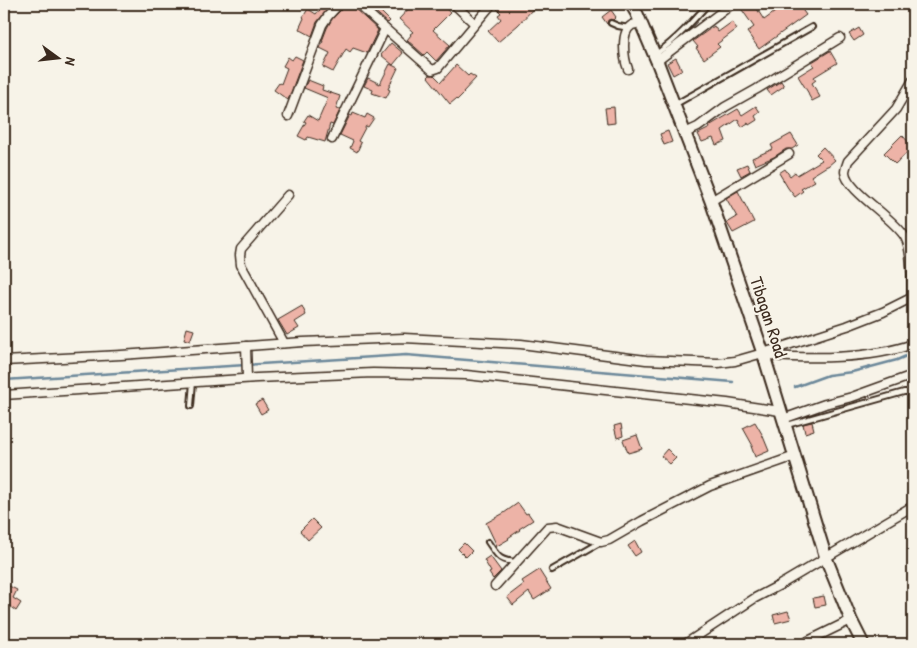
<svg xmlns="http://www.w3.org/2000/svg" width="917" height="648" viewBox="0 0 917 648" font-family="'Patrick Hand',sans-serif">
	<rect width="100%" height="100%" fill="#f7f3e8"/>
	<filter id="ink" filterUnits="userSpaceOnUse"><feTurbulence type="fractalNoise" baseFrequency=".02" numOctaves="2"/><feDisplacementMap in="SourceGraphic" scale="10" xChannelSelector="R" yChannelSelector="G"/><feConvolveMatrix kernelMatrix="1 2 1 2 8 2 1 2 1" color-interpolation-filters="sRGB"/></filter>
	<g filter="url(#ink)">
		<g fill="none" stroke-linecap="round" stroke-linejoin="round">
			<!-- stream -->
			<g stroke="#6c889a" stroke-width="2.5">
				<path d="M 4,380 L 406,355 L 733,382"/>
				<path d="M 795,387 L 828,375 L 852,372 L 897,360 L 913,353"/>
			</g>
		</g>
		<!-- building -->
		<g fill="#edb3a7" stroke="#3b2a1e">
			<path d="M 324,4 L 332,4 L 317,22 L 312,36 L 299,29 L 304,18 L 303,17 L 308,9 L 316,14 Z"/>
			<path d="M 344,4 L 349,4 L 353,7 L 378,30 L 367,53 L 353,48 L 350,52 L 346,49 L 333,72 L 323,67 L 330,53 L 320,48 L 323,41 L 322,41 L 327,28 L 332,19 L 343,8 Z"/>
			<path d="M 413,4 L 442,4 L 450,13 L 433,30 L 450,45 L 436,61 L 427,52 L 424,55 L 407,40 L 411,35 L 410,34 L 413,32 L 399,19 Z"/>
			<path d="M 501,4 L 536,4 L 531,8 L 533,9 L 518,25 L 498,42 L 488,31 L 501,19 L 498,15 L 501,13 L 496,8 Z"/>
			<path d="M 746,4 L 764,4 L 757,9 L 764,20 L 786,4 L 798,4 L 806,15 L 759,49 L 747,32 L 754,27 L 740,7 Z"/>
			<path d="M 374,5 L 390,21 L 388,23 L 371,8 Z"/>
			<path d="M 611,10 L 616,17 L 613,20 L 608,20 L 607,24 L 602,17 Z"/>
			<path d="M 732,22 L 737,29 L 717,44 L 720,47 L 704,59 L 696,48 L 698,47 L 693,41 L 714,26 L 718,32 Z"/>
			<path d="M 859,28 L 863,35 L 854,41 L 849,34 Z"/>
			<path d="M 391,43 L 403,53 L 393,65 L 381,55 Z"/>
			<path d="M 830,51 L 837,63 L 814,77 L 816,80 L 812,83 L 820,97 L 812,101 L 808,94 L 809,94 L 798,76 L 814,66 L 812,62 Z"/>
			<path d="M 295,56 L 303,60 L 288,100 L 274,90 L 279,83 L 281,84 L 287,68 L 283,66 L 288,57 L 292,60 Z"/>
			<path d="M 676,58 L 682,70 L 673,75 L 667,63 Z"/>
			<path d="M 390,64 L 398,68 L 388,89 L 390,90 L 386,98 L 372,93 L 373,90 L 364,86 L 368,78 L 380,84 Z"/>
			<path d="M 456,65 L 468,76 L 470,74 L 476,78 L 463,92 L 464,93 L 457,100 L 456,99 L 450,104 L 428,77 L 430,75 L 434,75 L 441,82 Z"/>
			<path d="M 308,80 L 323,86 L 322,90 L 340,96 L 336,109 L 340,110 L 333,125 L 330,124 L 325,142 L 308,137 L 306,140 L 298,136 L 306,122 L 304,121 L 308,115 L 318,121 L 328,98 L 304,88 Z"/>
			<path d="M 781,81 L 784,86 L 771,95 L 767,90 Z"/>
			<path d="M 756,106 L 760,112 L 755,116 L 757,120 L 749,125 L 748,123 L 742,127 L 738,119 L 722,130 L 726,141 L 716,145 L 713,138 L 702,142 L 698,134 L 710,128 L 709,126 L 738,109 L 742,115 Z"/>
			<path d="M 614,107 L 615,123 L 607,124 L 605,108 Z"/>
			<path d="M 353,113 L 365,118 L 367,114 L 374,118 L 368,127 L 366,126 L 358,141 L 361,143 L 357,152 L 350,148 L 353,141 L 340,135 L 350,115 L 352,116 Z"/>
			<path d="M 668,131 L 672,142 L 664,145 L 660,134 Z"/>
			<path d="M 791,134 L 798,145 L 792,149 L 786,149 L 774,157 L 755,165 L 752,158 L 773,149 L 771,145 Z"/>
			<path d="M 902,135 L 913,147 L 895,164 L 884,153 Z"/>
			<path d="M 823,147 L 835,160 L 828,166 L 827,166 L 811,176 L 815,181 L 801,189 L 803,191 L 795,197 L 788,188 L 779,173 L 785,169 L 790,176 L 795,172 L 797,175 L 822,160 L 816,154 Z"/>
			<path d="M 747,164 L 750,171 L 741,176 L 737,168 Z"/>
			<path d="M 738,191 L 754,222 L 733,233 L 727,223 L 737,217 L 726,198 Z"/>
			<path d="M 302,306 L 306,315 L 295,322 L 299,328 L 287,335 L 278,320 Z"/>
			<path d="M 187,328 L 194,330 L 190,341 L 184,339 Z"/>
			<path d="M 262,400 L 268,410 L 261,414 L 255,404 Z"/>
			<path d="M 755,422 L 762,434 L 769,451 L 755,457 L 751,446 L 753,446 L 743,428 Z"/>
			<path d="M 812,422 L 814,430 L 805,433 L 803,424 Z"/>
			<path d="M 621,424 L 623,436 L 617,438 L 614,426 Z"/>
			<path d="M 637,435 L 642,449 L 628,453 L 623,440 Z"/>
			<path d="M 667,449 L 676,458 L 670,464 L 661,456 Z"/>
			<path d="M 518,503 L 526,514 L 528,513 L 533,520 L 519,529 L 520,530 L 508,538 L 509,539 L 497,546 L 486,523 L 504,513 Z"/>
			<path d="M 312,519 L 321,528 L 308,540 L 300,531 Z"/>
			<path d="M 635,541 L 641,552 L 635,556 L 628,546 Z"/>
			<path d="M 464,543 L 472,551 L 466,557 L 458,549 Z"/>
			<path d="M 490,556 L 501,571 L 493,579 L 489,573 L 491,572 L 484,560 Z"/>
			<path d="M 539,570 L 551,589 L 534,600 L 529,592 L 513,605 L 507,597 L 524,584 L 522,581 Z"/>
			<path d="M 7,585 L 17,590 L 13,598 L 21,603 L 16,611 L 8,605 L 4,611 L 4,591 Z"/>
			<path d="M 824,596 L 826,605 L 815,607 L 813,598 Z"/>
			<path d="M 788,611 L 791,619 L 775,623 L 773,615 Z"/>
		</g>
		<g fill="none" stroke-linecap="round" stroke-linejoin="round">
			<!-- lane casing -->
			<g stroke="#3b2a1e" stroke-width="8">
				<g id="lane">
					<path d="M 611,23 L 618,26 L 629,28"/>
					<path d="M 656,54 C 676,40 692,22 708,4"/>
					<path d="M 676,104 L 812,27"/>
					<path d="M 191,406 L 193,382"/>
					<path d="M 787,425 L 904,392 L 911,392 L 913,393"/>
					<path d="M 488,542 C 498,556 498,561 517,562"/>
					<path d="M 552,570 L 601,542"/>
				</g>
			</g>
			<!-- street casing -->
			<g stroke="#3b2a1e" stroke-width="11">
				<g id="street">
					<path d="M 358,4 L 381,25 L 432,70 L 438,68 L 492,4"/>
					<path d="M 454,4 L 475,24"/>
					<path d="M 657,61 L 732,4"/>
					<path d="M 628,69 C 624,59 620,32 632,25 C 635,24 638,24 641,23"/>
					<path d="M 288,116 L 322,25 L 328,16 L 339,4"/>
					<path d="M 685,133 L 698,127 L 725,107 L 757,89 L 840,38"/>
					<path d="M 332,139 L 385,29"/>
					<path d="M 711,201 L 789,154"/>
					<path d="M 912,298 C 912,283 912,248 905,237 C 894,218 846,190 845,172 C 845,169 847,164 848,161 L 896,109 L 913,80"/>
					<path d="M 284,343 L 241,265 L 240,255 L 241,249 L 288,195"/>
					<path d="M 246,346 L 247,378"/>
					<path d="M 764,356 C 811,358 868,360 913,344"/>
					<path d="M 4,361 L 121,355 L 303,342 L 404,338 L 521,344 L 646,360 L 718,363 L 735,361 L 763,353 L 847,326 L 883,312 L 913,297"/>
					<path d="M 4,395 L 257,378 L 373,373 L 466,375 L 727,403 L 780,411"/>
					<path d="M 783,419 L 825,404 L 852,397 L 913,375"/>
					<path d="M 495,586 L 548,527 L 557,526 L 601,542 L 609,540 L 642,521 L 710,486 L 795,456"/>
					<path d="M 808,641 L 851,620"/>
					<path d="M 685,644 L 755,598 L 778,586 L 913,506"/>
				</g>
			</g>
			<!-- secondary casing -->
			<g stroke="#3b2a1e" stroke-width="15">
				<path id="secondary" d="M 631,4 L 637,14 L 657,61 L 711,201 L 764,356 L 826,558 L 851,620 L 863,644"/>
			</g>
			<!-- lane -->
			<use href="#lane" stroke="#f7f3e8" stroke-width="4"/>
			<!-- street -->
			<use href="#street" stroke="#f7f3e8" stroke-width="8"/>
			<!-- secondary -->
			<use href="#secondary" stroke="#f7f3e8" stroke-width="11"/>
		</g>
	</g>
	<g text-anchor="middle" dominant-baseline="central" stroke-width="4.5" stroke-linejoin="round" paint-order="stroke">
		<!-- street labels -->
		<g font-size="18" fill="#3b2a1e" stroke="#f7f3e8">
			<text transform="translate(769 317) rotate(72)">Tibagan Road</text>
		</g>
	</g>
	<!-- margin -->
	<rect width="917" height="648" fill="none" stroke="#f7f3e8" stroke-width="20"/>
	<rect x="10" y="10" width="897" height="628" fill="none" stroke="#3b2a1e" stroke-width="2" filter="url(#ink)"/>
	<!-- north arrow -->
	<g transform="translate(58 58) rotate(105)" stroke="#f7f3e8" stroke-width="4" paint-order="stroke">
	<path d="M0-4L9 19L0 12L-9 19Z" fill="#3b2a1e"/>
	<text y="-8" font-size="14" font-weight="bold" text-anchor="middle" fill="#3b2a1e">N</text>
	</g>
</svg>
